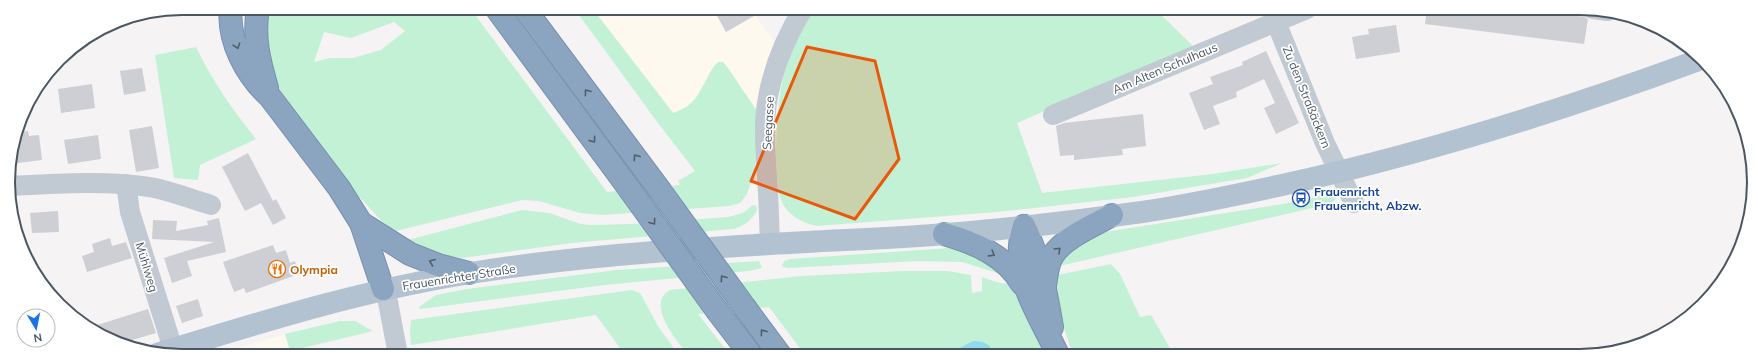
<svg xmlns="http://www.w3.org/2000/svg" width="1762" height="364" viewBox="0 0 1762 364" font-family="Mulish,sans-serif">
	<rect width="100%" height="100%" fill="#f5f3f3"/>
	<!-- commercial -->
	<g fill="#fdf9ef">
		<path d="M 592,8 L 750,9 L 776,43 L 757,111 L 728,68 L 723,62 L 718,62 L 713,67 L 696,98 L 689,105 L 674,113 Z"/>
		<path d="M 285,334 L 291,355 L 214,355 Z"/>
	</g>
	<!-- green -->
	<g fill="#c3f1d5" fill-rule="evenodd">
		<path d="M 268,8 L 470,8 L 607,192 L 681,185 L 678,181 L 695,171 L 655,119 L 574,8 L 592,8 L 673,113 C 679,111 686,108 690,104 C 703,93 706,74 718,62 L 723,62 L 728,68 L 757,111 L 757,150 L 755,170 L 747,194 L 740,203 L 729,206 L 603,215 L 580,213 L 539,201 L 522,200 L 392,232 L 351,188 L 282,95 L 271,71 L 266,44 ZM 394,22 L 405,31 L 381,50 L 353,58 L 330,58 L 314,62 L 324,32 L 351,38 Z"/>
		<path d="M 815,9 L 1155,9 L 1193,46 L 1017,123 L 1042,193 L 1213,174 L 1282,163 L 1247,178 L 1133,197 L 997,212 L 817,226 C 802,223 787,215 781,200 C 776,187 777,172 776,158 C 776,119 779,82 792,45 C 797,32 807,20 815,9 Z"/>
		<path d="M 196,47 C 213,82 232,109 256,139 L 200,165 L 198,180 L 174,178 L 155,55 Z"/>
		<path d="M 1330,192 L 1335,194 L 1336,198 L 1334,201 L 1325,205 L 1055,267 L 1082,239 L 1105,232 L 1308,200 Z"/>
		<path d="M 753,205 L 756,206 L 757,210 C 752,220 744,226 733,229 L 572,243 L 462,258 L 430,253 L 404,241 L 522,210 L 549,213 L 581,224 L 591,225 L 631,224 L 728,217 L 743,213 Z"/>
		<path d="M 950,248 L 974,254 L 1004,275 L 962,262 L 918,261 L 787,268 L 782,266 L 784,261 L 790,259 Z"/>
		<path d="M 759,261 L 762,268 L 748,271 L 605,285 L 420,309 L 419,307 L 436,295 L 467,289 L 617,270 Z"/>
		<path d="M 1111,264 L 1120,274 L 1140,317 L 1151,315 L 1174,355 L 1073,355 L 1057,307 L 1053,276 Z"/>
		<path d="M 903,271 L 947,271 L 971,275 L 972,293 L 982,291 L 982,277 C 991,280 1003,286 1013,282 L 1047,355 L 995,355 L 992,349 L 948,353 L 946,355 L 805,355 L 769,307 L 698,314 L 730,355 L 688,355 C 677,341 645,304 670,290 L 801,276 Z"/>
		<path d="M 632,290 L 640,293 L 659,328 L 679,355 L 625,355 L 596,315 L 411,345 L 410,329 L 411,320 Z"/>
		<path d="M 340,321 L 355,321 L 373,331 L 290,351 L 285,334 Z"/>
	</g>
	<!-- water -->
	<path fill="#90daee" d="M 973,341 C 985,341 990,344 995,355 L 946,355 Z"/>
	<!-- building -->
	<g fill="#cdcfd5">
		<path d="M 724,9 L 750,9 L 754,16 L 726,32 L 716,14 Z"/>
		<path d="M 1427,9 L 1525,9 L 1585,17 L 1588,19 L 1584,44 L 1425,24 Z"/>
		<path d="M 1396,25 L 1400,52 L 1356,59 L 1352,37 L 1369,34 L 1368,29 Z"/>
		<path d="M 1266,51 L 1299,123 L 1276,134 L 1264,108 L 1275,103 L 1264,79 L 1236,92 L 1237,97 L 1213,106 L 1220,124 L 1204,130 L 1189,93 L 1213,84 L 1210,77 L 1243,65 L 1242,62 Z"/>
		<path d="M 142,68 L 146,91 L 124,95 L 120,71 Z"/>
		<path d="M 92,84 L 95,108 L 61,113 L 58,89 Z"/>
		<path d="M 1143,114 L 1146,146 L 1122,149 L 1123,155 L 1074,160 L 1074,155 L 1060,156 L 1056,126 L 1064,123 Z"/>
		<path d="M 152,126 L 159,168 L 136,172 L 129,130 Z"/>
		<path d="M 28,131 L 29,136 L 39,135 L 42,160 L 10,164 L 19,132 Z"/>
		<path d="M 98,135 L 101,159 L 68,164 L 64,140 Z"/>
		<path d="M 248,153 L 273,201 L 276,199 L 286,218 L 273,225 L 261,203 L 245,211 L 222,167 Z"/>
		<path d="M 58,211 L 59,232 L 32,233 L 30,213 Z"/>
		<path d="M 219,218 L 226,252 L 187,261 L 192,276 L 172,283 L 164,258 L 214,242 L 152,239 L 153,220 L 177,221 L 176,231 L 208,225 L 207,221 Z"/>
		<path d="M 110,238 L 112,246 L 126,242 L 132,258 L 87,272 L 82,256 L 94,252 L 92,244 Z"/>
		<path d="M 273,245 L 276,253 L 286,250 L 290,263 L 295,261 L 299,274 L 246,293 L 244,288 L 234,292 L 223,262 Z"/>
		<path d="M 198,299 L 203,316 L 182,323 L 176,306 Z"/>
		<path d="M 148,309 L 156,333 L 122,343 L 105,338 L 91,327 Z"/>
	</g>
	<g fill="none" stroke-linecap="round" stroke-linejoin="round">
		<!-- highway casing -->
		<g stroke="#7690ad" stroke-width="24">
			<g id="highway">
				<path d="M 231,8 C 227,41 247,76 270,97 L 339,188 L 361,223 L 383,289"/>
				<path d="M 258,8 C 253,38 259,60 267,88"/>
				<path d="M 496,8 L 630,190"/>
				<path d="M 524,8 L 659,189"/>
				<path d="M 361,223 L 410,254 L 438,265 L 469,273"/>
				<path d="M 1024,226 C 1008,275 1039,313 1058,355"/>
				<path d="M 1024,226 C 1040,258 1046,292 1052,327"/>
				<path d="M 944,234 C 975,243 1005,255 1022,284"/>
				<path d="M 1045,285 C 1047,275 1047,264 1053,255 C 1065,237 1093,226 1112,215"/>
				<path d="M 746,309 L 780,355"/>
				<path d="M 718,312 L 751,355"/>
			</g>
		</g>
		<!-- minor -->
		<g stroke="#c1cad2" stroke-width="20">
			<path d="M 1276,9 L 1276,22 L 1325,143 L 1354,203"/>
			<path d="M 1593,9 L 1608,11"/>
			<path d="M 1053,115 L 1307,9"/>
			<path d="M 126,184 L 130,212 L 173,349"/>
			<path d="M 10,186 C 56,184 103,180 149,187 C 169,190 190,199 211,205"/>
			<path d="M 770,244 C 769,222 769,201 767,179 C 766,154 763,128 767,103 C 772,69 786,37 803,9"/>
			<path d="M 383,289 L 388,302 L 398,355"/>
		</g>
		<!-- major -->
		<path stroke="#b3c2d1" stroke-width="22" d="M 157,354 C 261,322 363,290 471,273 C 570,257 671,250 771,244 C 829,240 887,239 945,234 C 1011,229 1077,221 1142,212 C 1189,205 1236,195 1282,185 C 1424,154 1563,110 1699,60"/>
		<!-- highway -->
		<use href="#highway" stroke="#8ba5c1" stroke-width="22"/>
		<!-- highway-bridge casing -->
		<g stroke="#7690ad" stroke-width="24" stroke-linecap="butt">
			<g id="highway-bridge">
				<path d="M 659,189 L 746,309"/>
				<path d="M 630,190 L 718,312"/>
			</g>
		</g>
		<!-- highway-bridge -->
		<use href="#highway-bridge" stroke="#8ba5c1" stroke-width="22"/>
	</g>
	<!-- one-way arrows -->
	<defs><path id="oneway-chevron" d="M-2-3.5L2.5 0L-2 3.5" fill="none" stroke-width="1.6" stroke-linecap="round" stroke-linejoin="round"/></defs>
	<g stroke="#505e6b">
		<use href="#oneway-chevron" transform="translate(237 46) rotate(72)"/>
		<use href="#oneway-chevron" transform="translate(587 92) rotate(-127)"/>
		<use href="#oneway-chevron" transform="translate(593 140) rotate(53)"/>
		<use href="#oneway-chevron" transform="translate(636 157) rotate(-126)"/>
		<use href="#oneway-chevron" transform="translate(653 222) rotate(54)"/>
		<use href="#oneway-chevron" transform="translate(1058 250) rotate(-45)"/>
		<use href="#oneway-chevron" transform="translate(992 254) rotate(32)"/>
		<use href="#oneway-chevron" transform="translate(432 262) rotate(-159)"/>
		<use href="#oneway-chevron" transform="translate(723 278) rotate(-126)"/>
		<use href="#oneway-chevron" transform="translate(763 332) rotate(-126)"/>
	</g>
	<!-- marked area -->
	<path fill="#e8590c" fill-opacity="0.2" stroke="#e8590c" stroke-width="3" stroke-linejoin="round" d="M 807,47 L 875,61 L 899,159 L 855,219 L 751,181 Z"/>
	<!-- icons -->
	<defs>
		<g id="bus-ring" transform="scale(0.9)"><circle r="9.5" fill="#fff" stroke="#1a4fb4" stroke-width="1.5"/><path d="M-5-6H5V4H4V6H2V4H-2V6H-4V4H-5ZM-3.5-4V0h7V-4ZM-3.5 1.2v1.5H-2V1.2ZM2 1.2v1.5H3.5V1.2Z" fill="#1a4fb4"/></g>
		<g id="restaurant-ring" transform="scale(0.9)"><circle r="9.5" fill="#fff" stroke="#e8710a" stroke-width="1.5"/><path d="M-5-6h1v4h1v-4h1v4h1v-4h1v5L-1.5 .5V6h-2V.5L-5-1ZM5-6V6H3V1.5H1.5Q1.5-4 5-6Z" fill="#e8710a"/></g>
	</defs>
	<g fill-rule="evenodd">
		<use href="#bus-ring" x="1301" y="198"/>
		<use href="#restaurant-ring" x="277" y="269"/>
	</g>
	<g text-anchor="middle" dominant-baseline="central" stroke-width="3.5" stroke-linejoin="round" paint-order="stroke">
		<!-- street labels -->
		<g font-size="12" fill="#4a5661" stroke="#fff">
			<text transform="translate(1165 68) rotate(-23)">Am Alten Schulhaus</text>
			<text transform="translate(1307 97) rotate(68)">Zu den Straßäckern</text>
			<text transform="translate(768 123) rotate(-87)">Seegasse</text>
			<text transform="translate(147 267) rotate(73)">Mühlweg</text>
			<text transform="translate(459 277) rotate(-9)">Frauenrichter Straße</text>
		</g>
		<!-- transit labels -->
		<g font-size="12" font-weight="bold" fill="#164399" stroke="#fff" text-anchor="start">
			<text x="1314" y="191">Frauenricht<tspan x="1314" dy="14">Frauenricht, Abzw.</tspan></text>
		</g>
		<!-- food labels -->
		<g font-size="12" font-weight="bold" fill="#c56008" stroke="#fff" text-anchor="start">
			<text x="290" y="269">Olympia</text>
		</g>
	</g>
	<!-- crop -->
	<path d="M0 0H1762V364H0ZM182 15H1580A167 167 0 0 1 1747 182V182A167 167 0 0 1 1580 349H182A167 167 0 0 1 15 182V182A167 167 0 0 1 182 15Z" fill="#fff" fill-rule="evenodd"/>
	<path fill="none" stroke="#4a5661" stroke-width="2" d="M182 15H1580A167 167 0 0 1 1747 182V182A167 167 0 0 1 1580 349H182A167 167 0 0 1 15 182V182A167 167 0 0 1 182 15Z"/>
	<!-- north arrow -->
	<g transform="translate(36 328) rotate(170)"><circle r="19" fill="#ffffff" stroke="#b7bbc0"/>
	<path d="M0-3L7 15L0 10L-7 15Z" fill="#1a73e8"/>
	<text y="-6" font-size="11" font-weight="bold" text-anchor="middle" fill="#4a5661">N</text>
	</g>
</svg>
